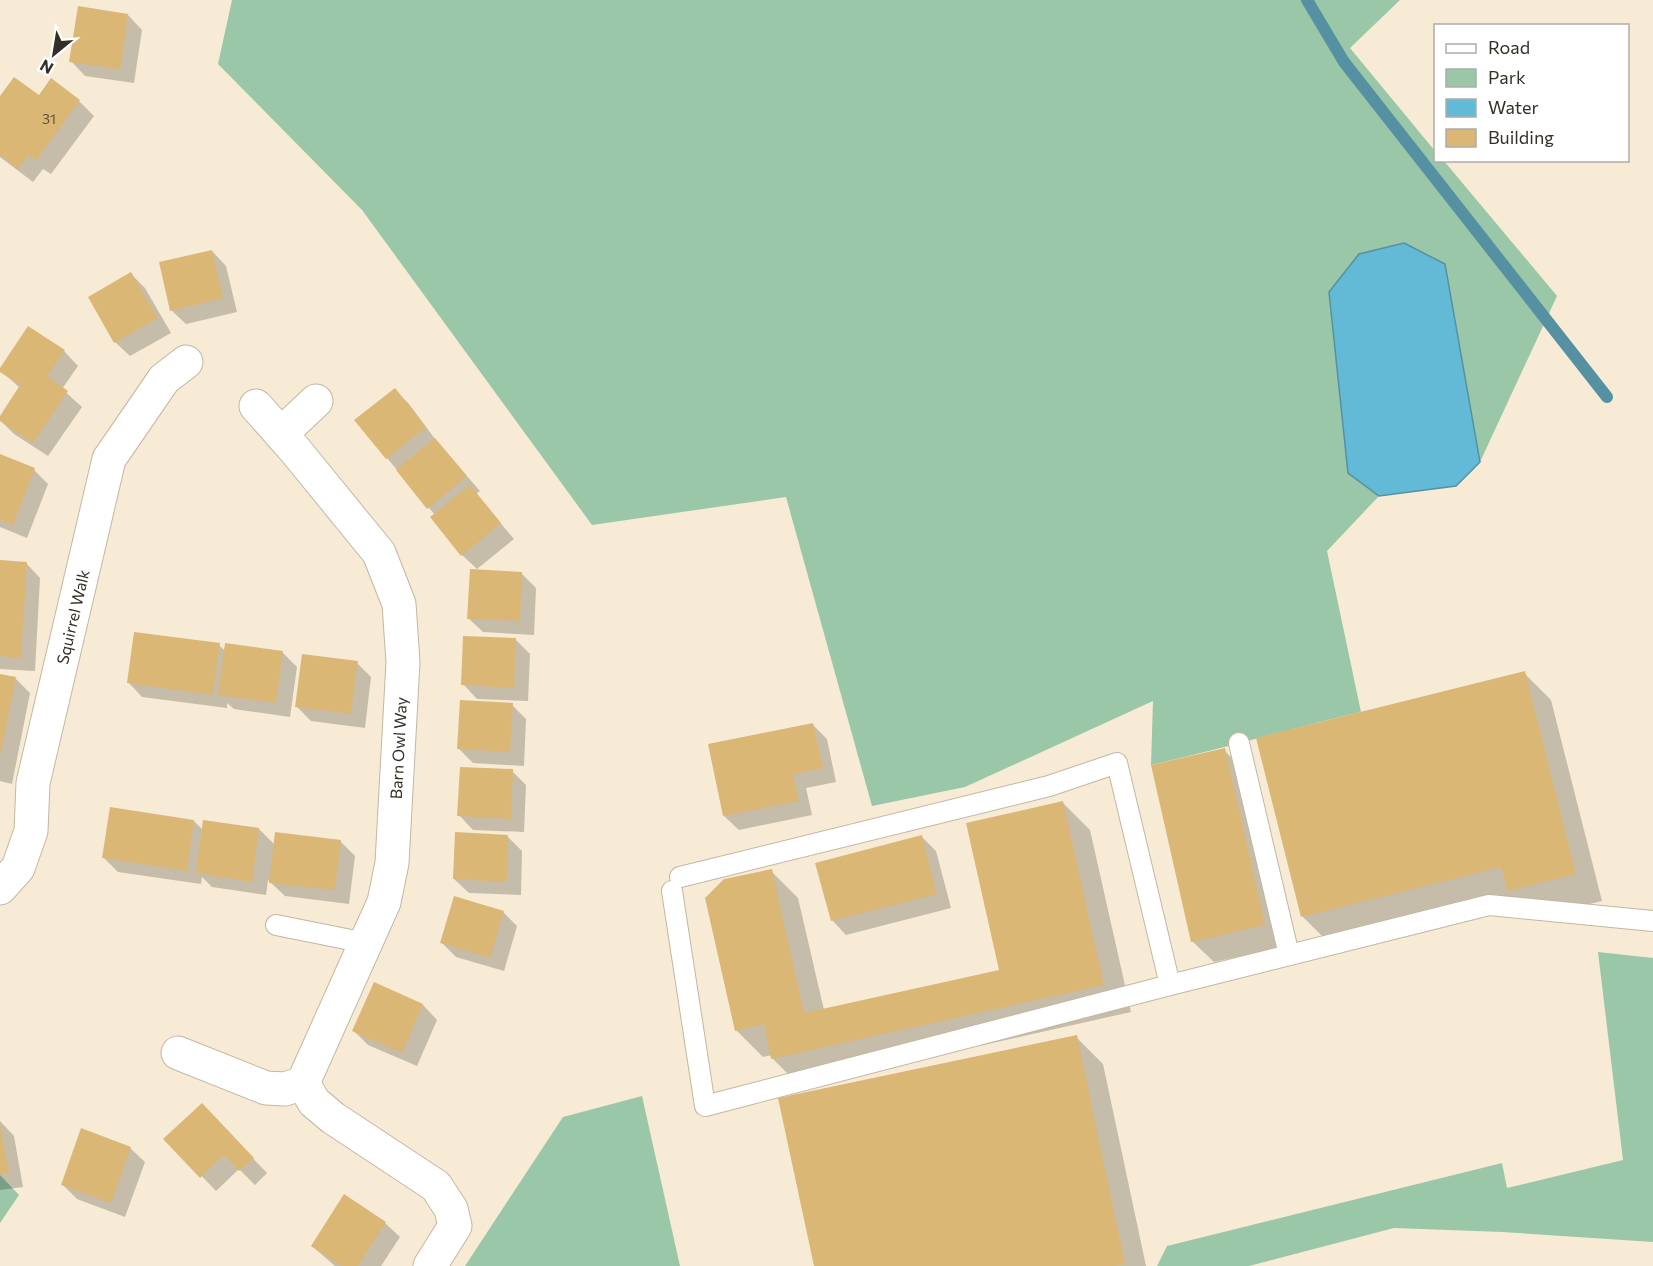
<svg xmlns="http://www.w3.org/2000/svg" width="1653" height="1266" viewBox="0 0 1653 1266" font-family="Commissioner,sans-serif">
	<rect width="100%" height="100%" fill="#f8ebd5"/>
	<!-- green -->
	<g fill="#9ac7a7">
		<path d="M 232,0 L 1400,0 L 1350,48 L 1435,151 L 1436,160 L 1444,161 L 1557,296 L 1480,462 L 1445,264 L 1404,243 L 1359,254 L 1348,472 L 1379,496 L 1327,551 L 1361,712 C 1290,729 1221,749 1151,765 L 1153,701 L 965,787 L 872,806 L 786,497 L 592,525 L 362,210 L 218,64 Z"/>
		<path d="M 1598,952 L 1653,958 L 1653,1242 L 1502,1232 L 1394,1228 L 1249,1266 L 1157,1266 L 1167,1246 L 1502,1163 L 1507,1188 L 1623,1160 Z"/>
		<path d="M 642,1096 L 680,1266 L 465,1266 L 563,1117 Z"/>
		<path d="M 0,1175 L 19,1195 L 0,1223 Z"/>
	</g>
	<!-- water -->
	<path fill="#63bad6" stroke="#5591a2" stroke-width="1.5" d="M 1404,243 L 1445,264 L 1480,462 L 1456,486 L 1379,496 L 1348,473 L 1329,292 L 1359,254 Z"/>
	<!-- shadow -->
	<g fill="#0003">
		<path d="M 128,15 L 142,30 L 134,83 L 85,76 L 71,61 Z"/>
		<path d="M 51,80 L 79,101 L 94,116 L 51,174 L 43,169 L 33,182 L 0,157 L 0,99 L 39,97 Z"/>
		<path d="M 212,251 L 226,266 L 237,312 L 186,324 L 171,310 Z"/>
		<path d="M 131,274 L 145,288 L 171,333 L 130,356 L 115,342 Z"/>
		<path d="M 64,351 L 78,366 L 62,389 L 82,407 L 48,456 L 14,434 L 0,420 L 20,388 L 0,370 Z"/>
		<path d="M 395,390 L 409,404 L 438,443 L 480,491 L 476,494 L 514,539 L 477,569 L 462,555 L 432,517 L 435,515 L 387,458 Z"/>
		<path d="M 0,456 L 34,470 L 48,484 L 27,538 L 0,527 Z"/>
		<path d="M 0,562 L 26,563 L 40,578 L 35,671 L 0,669 Z"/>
		<path d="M 521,573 L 536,588 L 534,635 L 483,632 L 468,618 Z"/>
		<path d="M 516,640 L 530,654 L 528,701 L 477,699 L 463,684 Z"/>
		<path d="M 219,645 L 225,651 L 283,653 L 297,667 L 290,717 L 234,709 L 227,703 L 227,708 L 142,697 L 128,682 Z"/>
		<path d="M 357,663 L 371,677 L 365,728 L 311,721 L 297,707 Z"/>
		<path d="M 1524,673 L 1551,700 L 1602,901 L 1536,917 L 1516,897 L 1329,943 L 1302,916 Z"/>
		<path d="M 0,676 L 16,679 L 30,693 L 12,784 L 0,781 Z"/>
		<path d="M 512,705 L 526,719 L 524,766 L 473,763 L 459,749 Z"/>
		<path d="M 813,725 L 827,739 L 836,782 L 806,788 L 812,815 L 739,830 L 724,816 L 710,746 Z"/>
		<path d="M 1224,750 L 1245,771 L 1285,946 L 1214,962 L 1192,941 Z"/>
		<path d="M 512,771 L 526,785 L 524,832 L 473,830 L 459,815 Z"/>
		<path d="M 1063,803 L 1090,830 L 1131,1012 L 800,1086 L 773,1059 L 772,1055 L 763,1057 L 736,1030 L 771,871 L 798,898 L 824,1010 L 1001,971 Z"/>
		<path d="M 194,821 L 203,830 L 259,829 L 275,845 L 340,841 L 355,856 L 349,904 L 285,896 L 268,880 L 266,895 L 212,887 L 202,877 L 201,884 L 118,872 L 104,858 Z"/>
		<path d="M 508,837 L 522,851 L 521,895 L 469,893 L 454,879 Z"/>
		<path d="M 922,837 L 936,851 L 951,908 L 846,935 L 832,920 Z"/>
		<path d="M 503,912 L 517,926 L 504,971 L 456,957 L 442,943 Z"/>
		<path d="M 375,984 L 423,1005 L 437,1020 L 417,1066 L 368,1045 L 354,1031 Z"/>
		<path d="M 1076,1037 L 1103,1064 L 1146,1266 L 815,1266 Z"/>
		<path d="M 202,1105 L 267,1173 L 255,1185 L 239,1169 L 216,1191 L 166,1139 Z"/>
		<path d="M 0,1121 L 14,1136 L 23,1187 L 0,1190 Z"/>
		<path d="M 130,1148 L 145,1162 L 125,1217 L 77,1199 L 63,1185 Z"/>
		<path d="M 385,1223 L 400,1237 L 381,1266 L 335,1266 L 312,1246 Z"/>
	</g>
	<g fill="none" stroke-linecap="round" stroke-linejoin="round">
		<!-- stream -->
		<path stroke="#5591a2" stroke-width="12" d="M 1307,0 L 1344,62 L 1607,397"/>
	</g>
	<!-- building -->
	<g fill="#dbb776">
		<path d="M 78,6 L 128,14 L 120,69 L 69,62 Z"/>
		<path d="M 14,77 L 39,95 L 51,78 L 80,100 L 36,161 L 28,155 L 18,169 L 0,155 L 0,96 Z"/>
		<path d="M 212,250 L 223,298 L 170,311 L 159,262 Z"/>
		<path d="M 131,272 L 158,318 L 114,343 L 88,297 Z"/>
		<path d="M 28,326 L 65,350 L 47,376 L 68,391 L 33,443 L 0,421 L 0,416 L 20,385 L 0,372 L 0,368 Z"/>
		<path d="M 395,388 L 426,427 L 386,459 L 354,420 Z"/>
		<path d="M 435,438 L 467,476 L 427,509 L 396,470 Z"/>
		<path d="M 0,454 L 35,468 L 13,525 L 0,520 Z"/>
		<path d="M 470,485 L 501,523 L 461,556 L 430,517 Z"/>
		<path d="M 0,560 L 27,562 L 21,658 L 0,656 Z"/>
		<path d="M 470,569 L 522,572 L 520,621 L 467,619 Z"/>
		<path d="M 134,632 L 220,643 L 213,695 L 127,683 Z"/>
		<path d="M 463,636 L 516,638 L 514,688 L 461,685 Z"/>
		<path d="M 225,643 L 283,651 L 276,703 L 218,695 Z"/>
		<path d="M 302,654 L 358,661 L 351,714 L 295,707 Z"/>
		<path d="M 1525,671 L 1576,874 L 1508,891 L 1501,867 L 1301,917 L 1256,738 Z"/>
		<path d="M 0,674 L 16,677 L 1,753 L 0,753 Z"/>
		<path d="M 460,700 L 513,703 L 510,752 L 457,749 Z"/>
		<path d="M 813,723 L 823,768 L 793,774 L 799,801 L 723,816 L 708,744 Z"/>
		<path d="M 1225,748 L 1265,925 L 1191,942 L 1151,765 Z"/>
		<path d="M 460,767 L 513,769 L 511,819 L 457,816 Z"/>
		<path d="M 1063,801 L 1104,985 L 771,1059 L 764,1024 L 735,1031 L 705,898 L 724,879 L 772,869 L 804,1013 L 999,970 L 966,823 Z"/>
		<path d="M 110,807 L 194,820 L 187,871 L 102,858 Z"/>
		<path d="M 203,820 L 259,828 L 252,882 L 196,873 Z"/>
		<path d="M 275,832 L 341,840 L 335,890 L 269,883 Z"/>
		<path d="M 455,832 L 508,835 L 507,882 L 453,879 Z"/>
		<path d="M 922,835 L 937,894 L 831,921 L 815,863 Z"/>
		<path d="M 454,896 L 504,911 L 490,958 L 440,943 Z"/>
		<path d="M 374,982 L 423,1004 L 402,1053 L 352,1031 Z"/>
		<path d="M 1077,1035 L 1125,1264 L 1117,1266 L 814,1266 L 778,1098 Z"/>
		<path d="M 202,1103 L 254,1158 L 239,1171 L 224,1155 L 200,1178 L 163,1139 Z"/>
		<path d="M 0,1124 L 9,1173 L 0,1174 Z"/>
		<path d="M 81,1128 L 131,1147 L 111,1203 L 61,1185 Z"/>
		<path d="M 344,1194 L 386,1222 L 358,1266 L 341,1266 L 311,1246 Z"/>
	</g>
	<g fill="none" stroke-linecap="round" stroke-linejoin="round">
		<!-- service casing -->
		<g stroke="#c3b7a1" stroke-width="22">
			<g id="service">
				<path d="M 1239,743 L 1289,955"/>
				<path d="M 680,877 L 1049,786 L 1117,763 L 1170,985 L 1489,905 L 1653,921"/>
				<path d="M 672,891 L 705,1106 L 1170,985"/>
				<path d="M 276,925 L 366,943"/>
			</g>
		</g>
		<!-- minor casing -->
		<g stroke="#c3b7a1" stroke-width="35">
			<g id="minor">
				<path d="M 256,406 L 295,450 L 379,553 L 399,604 L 403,662 L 392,863 L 384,902 L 303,1083 L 314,1102 L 333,1118 L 436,1186 L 451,1209 L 455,1226 L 430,1266"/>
				<path d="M 281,434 L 316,401"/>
				<path id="s1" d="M 0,888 L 18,868 L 31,831 L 33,783 L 109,459 L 164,379 L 186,362"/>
				<path d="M 178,1053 L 266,1088 L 285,1089 L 303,1083"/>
			</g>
		</g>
		<!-- service -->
		<use href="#service" stroke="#fff" stroke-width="20"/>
		<!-- minor -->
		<use href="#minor" stroke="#fff" stroke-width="33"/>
	</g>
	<g text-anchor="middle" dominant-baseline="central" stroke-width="5" stroke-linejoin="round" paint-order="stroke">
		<!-- number labels -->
		<g font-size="14" fill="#5e523b">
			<text x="49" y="118">31</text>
		</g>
		<!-- street labels -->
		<g font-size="16" fill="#353027" stroke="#fff">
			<text stroke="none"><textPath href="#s1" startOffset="285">Squirrel Walk</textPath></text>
			<text transform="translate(398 748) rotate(-87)">Barn Owl Way</text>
		</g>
	</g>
	<!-- legend -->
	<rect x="1434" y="24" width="195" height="138" fill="#ffffff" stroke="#aeaca9" stroke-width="1.5"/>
	<rect x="1446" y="44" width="30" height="9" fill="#ffffff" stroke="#aeaca9" stroke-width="1.5"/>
	<text x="1488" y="54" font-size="18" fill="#353027">Road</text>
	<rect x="1446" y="69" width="30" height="18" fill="#9ac7a7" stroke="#aeaca9" stroke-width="1.5"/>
	<text x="1488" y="84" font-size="18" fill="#353027">Park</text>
	<rect x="1446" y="99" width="30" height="18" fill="#63bad6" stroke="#aeaca9" stroke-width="1.5"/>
	<text x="1488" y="114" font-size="18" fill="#353027">Water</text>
	<rect x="1446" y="129" width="30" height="18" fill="#dbb776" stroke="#aeaca9" stroke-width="1.5"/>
	<text x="1488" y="144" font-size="18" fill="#353027">Building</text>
	<!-- north arrow -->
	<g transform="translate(54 54) rotate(210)" stroke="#ffffff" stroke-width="4.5" paint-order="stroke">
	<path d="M0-4.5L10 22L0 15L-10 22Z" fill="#353027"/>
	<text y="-9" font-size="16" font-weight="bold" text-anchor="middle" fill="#353027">N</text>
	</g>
</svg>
